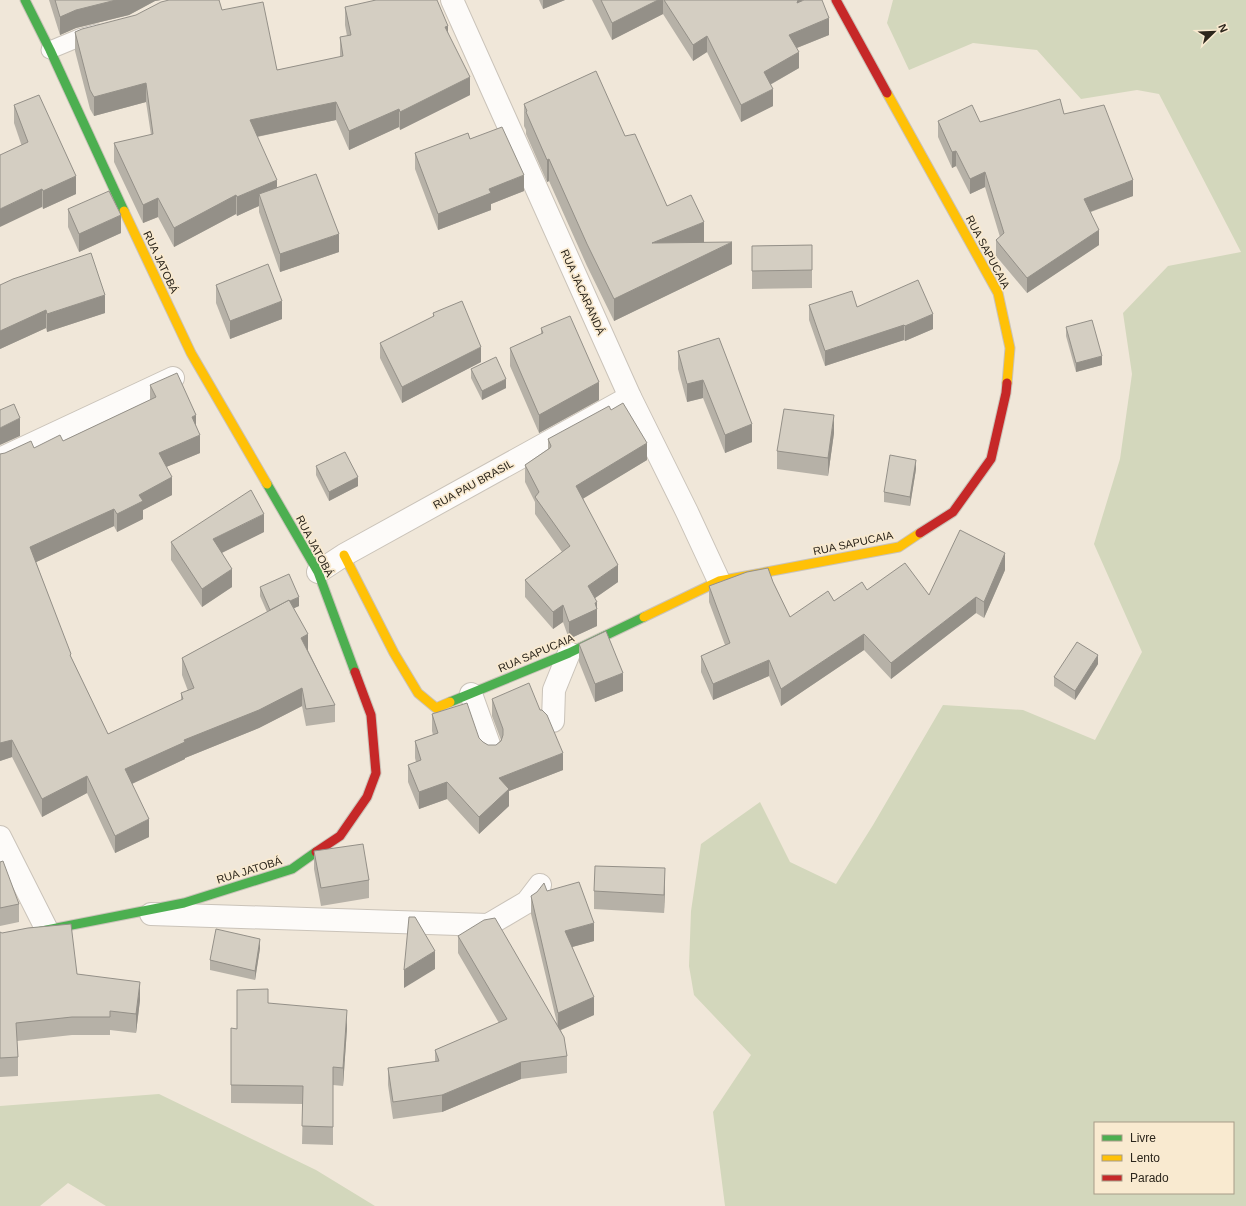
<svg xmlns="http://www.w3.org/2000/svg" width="1246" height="1206" viewBox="0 0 1246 1206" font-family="Arial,sans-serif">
	<rect width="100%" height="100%" fill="#f0e7d9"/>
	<!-- green -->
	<g fill="#d3d7bc" fill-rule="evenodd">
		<path d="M 893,0 L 1246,0 L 1246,1206 L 725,1206 L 713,1112 L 751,1055 L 694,995 L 689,966 L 691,911 L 701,844 L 760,802 L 790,862 L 836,884 L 873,825 L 943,705 L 1023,710 L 1095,740 L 1142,652 L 1094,544 L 1120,459 L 1132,374 L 1123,313 L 1168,266 L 1241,252 L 1159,94 L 1137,90 L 1081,99 L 1037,50 L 973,43 L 909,70 L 887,23 ZM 1095,1123 L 1233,1123 L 1233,1193 L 1095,1193 Z"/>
		<path d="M 159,1094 L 316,1170 L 375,1206 L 106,1206 L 68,1183 L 40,1206 L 0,1206 L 0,1106 Z"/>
	</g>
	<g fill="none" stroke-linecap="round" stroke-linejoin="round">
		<!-- lane casing -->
		<g stroke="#cac3b9" stroke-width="19">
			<path id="lane" d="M 50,50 L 79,38 L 97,33"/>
		</g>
		<!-- street casing -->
		<g stroke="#cac3b9" stroke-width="24">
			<g id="street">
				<path d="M 452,0 L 630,397 L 687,512 L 719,581"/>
				<path d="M 0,459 L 173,378"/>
				<path d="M 318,572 L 344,555 L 630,397"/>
				<path d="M 471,694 L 491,750"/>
				<path d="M 553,721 L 554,690 L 569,653"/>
				<path d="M 0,837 L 47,930"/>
				<path d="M 151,914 L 488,925 L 527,902 L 540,885"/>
			</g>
		</g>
		<!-- fast casing -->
		<g stroke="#cac3b9" stroke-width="11">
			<g id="fast">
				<path d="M 25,0 L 50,50 L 124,211"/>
				<path d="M 267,484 L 318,572 L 355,672"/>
				<path d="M 450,702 L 569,653 L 644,617"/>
				<path d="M 0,939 L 184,903 L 292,869 L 316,852"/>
			</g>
		</g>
		<!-- slow casing -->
		<g stroke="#cac3b9" stroke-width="11">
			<g id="slow">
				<path d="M 887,93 L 998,293 L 1010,348 L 1007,383"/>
				<path d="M 124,211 L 191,353 L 267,484"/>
				<path d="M 344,555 L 394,653 L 418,693 L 436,708 L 450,702"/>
				<path d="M 644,617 L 719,581 L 899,547 L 920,533"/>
			</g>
		</g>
		<!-- jam casing -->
		<g stroke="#cac3b9" stroke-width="11">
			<g id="jam">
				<path d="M 836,0 L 887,93"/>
				<path d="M 920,533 L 953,512 L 991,459 L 1006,393 L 1007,383"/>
				<path d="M 316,852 L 340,836 L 367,797 L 376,773 L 371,715 L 355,672"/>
			</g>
		</g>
		<!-- lane -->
		<use href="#lane" stroke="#fdfbf9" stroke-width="17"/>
		<!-- street -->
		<use href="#street" stroke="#fdfbf9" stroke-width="22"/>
		<!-- fast -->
		<use href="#fast" stroke="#4caf50" stroke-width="9"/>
		<!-- slow -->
		<use href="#slow" stroke="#ffc107" stroke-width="9"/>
		<!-- jam -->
		<use href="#jam" stroke="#c62828" stroke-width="9"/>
	</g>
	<!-- wall -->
	<g fill="#b6b1a7">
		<path d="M 49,0 L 161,0 L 155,1 L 129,15 L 76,28 L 60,35 Z"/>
		<path d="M 539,0 L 565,0 L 543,9 Z"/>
		<path d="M 592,0 L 802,0 L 802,1 L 829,35 L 797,48 L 799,68 L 770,85 L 773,106 L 741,122 L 707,52 L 693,61 L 663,14 L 612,40 Z"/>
		<path d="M 345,7 L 448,32 L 470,95 L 400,130 L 399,127 L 349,150 L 336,120 L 257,137 L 277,188 L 339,252 L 280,272 L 259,212 L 259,206 L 237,216 L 236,214 L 174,247 L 158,217 L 143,223 L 114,162 L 114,143 L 151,135 L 146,102 L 94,116 L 90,109 L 75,51 L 75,32 L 222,10 L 277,70 L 340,57 L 340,37 L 347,36 L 345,25 Z"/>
		<path d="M 524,104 L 625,136 L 667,206 L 704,242 L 732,264 L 614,321 L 587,266 L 549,181 L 547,182 L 526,134 L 526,130 L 524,126 Z"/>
		<path d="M 14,105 L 76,194 L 43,209 L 14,123 Z"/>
		<path d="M 1064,114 L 1133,196 L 1091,212 L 1099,245 L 1027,293 L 996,256 L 996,240 L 1000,237 L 985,187 L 970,194 L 956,166 L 952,168 L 938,137 L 938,121 L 980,122 Z"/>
		<path d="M 470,139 L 524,191 L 491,204 L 491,210 L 438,230 L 415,169 L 415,153 Z"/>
		<path d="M 68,209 L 121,233 L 79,252 L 68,227 Z"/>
		<path d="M 812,245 L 812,288 L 752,289 L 752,246 Z"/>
		<path d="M 0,285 L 105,313 L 47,332 L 46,328 L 0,349 Z"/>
		<path d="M 216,285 L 282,319 L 230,339 L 216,303 Z"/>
		<path d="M 809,305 L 857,307 L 933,329 L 905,341 L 904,340 L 825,366 L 809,320 Z"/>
		<path d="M 433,313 L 481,362 L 402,403 L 380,358 L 380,343 L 433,317 Z"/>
		<path d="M 1066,327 L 1102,365 L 1076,372 L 1066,336 Z"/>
		<path d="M 541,328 L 599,400 L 539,433 L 510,366 L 510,348 L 541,334 Z"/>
		<path d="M 719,338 L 752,442 L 725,453 L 703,398 L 687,402 L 678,369 L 678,351 Z"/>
		<path d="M 471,369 L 506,388 L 482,400 L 471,378 Z"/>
		<path d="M 150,385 L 196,425 L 200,453 L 166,467 L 172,495 L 143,510 L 143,519 L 117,532 L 114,526 L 36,562 L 71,657 L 108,734 L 181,700 L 181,693 L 188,691 L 182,675 L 182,658 L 267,612 L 260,596 L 260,587 L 299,606 L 294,608 L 308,650 L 335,705 L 335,722 L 306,726 L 302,706 L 259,728 L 185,758 L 185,759 L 132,784 L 149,837 L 115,853 L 87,793 L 42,817 L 12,757 L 0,761 L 0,454 L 34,448 L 63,441 L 150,400 Z"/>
		<path d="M 611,410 L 647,460 L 583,498 L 618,582 L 595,598 L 597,619 L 597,626 L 569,639 L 563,622 L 553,629 L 525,597 L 525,580 L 562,552 L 535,514 L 535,502 L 525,482 L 525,465 L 548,449 L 548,439 Z"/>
		<path d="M 834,433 L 828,476 L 777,469 L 777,451 Z"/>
		<path d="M 316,466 L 358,486 L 329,501 L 316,475 Z"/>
		<path d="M 916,469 L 910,506 L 884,502 L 884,492 Z"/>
		<path d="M 264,532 L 222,553 L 232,587 L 202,607 L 171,560 L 171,542 Z"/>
		<path d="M 1005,570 L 984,618 L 976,613 L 891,679 L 864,650 L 781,706 L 769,676 L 713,700 L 701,672 L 701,656 L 725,645 L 709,602 L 709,586 L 773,582 L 790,617 L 834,601 L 867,590 L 929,595 Z"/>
		<path d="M 579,644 L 623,691 L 595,702 L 579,662 Z"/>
		<path d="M 1098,664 L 1075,700 L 1054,686 L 1054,677 Z"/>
		<path d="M 492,699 L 563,770 L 509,791 L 509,806 L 479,834 L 447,799 L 419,809 L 408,782 L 408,765 L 416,762 L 415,758 L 415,741 L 433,735 L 432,731 L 432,714 L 488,745 L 496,745 L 501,740 L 492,716 Z"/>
		<path d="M 314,851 L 369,880 L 369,898 L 321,906 L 314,869 Z"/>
		<path d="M 0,862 L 19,904 L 19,922 L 0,926 Z"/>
		<path d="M 665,886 L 664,913 L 594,909 L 594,891 Z"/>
		<path d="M 547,891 L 594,941 L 572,947 L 594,1015 L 561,1030 L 567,1056 L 567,1073 L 521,1079 L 442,1112 L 393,1119 L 388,1085 L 388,1068 L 435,1062 L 435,1050 L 499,1023 L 458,953 L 458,936 L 557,1023 L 531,914 L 531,896 Z"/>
		<path d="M 0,932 L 77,974 L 140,1000 L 136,1033 L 110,1030 L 110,1035 L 72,1035 L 17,1041 L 18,1057 L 18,1076 L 0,1077 Z"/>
		<path d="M 260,948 L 255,980 L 210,970 L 210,960 Z"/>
		<path d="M 237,990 L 268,1003 L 347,1028 L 343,1086 L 333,1085 L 333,1145 L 302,1144 L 303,1104 L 231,1103 L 231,1028 L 237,1029 Z"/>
	</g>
	<!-- shaded-wall -->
	<g fill="#949088">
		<path d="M 116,0 L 161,0 L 155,1 L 129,15 L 76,28 L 60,35 L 60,17 L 76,10 Z"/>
		<path d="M 543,0 L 565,0 L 543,9 Z"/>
		<path d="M 658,0 L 663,0 L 663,14 L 612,40 L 612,23 Z"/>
		<path d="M 798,0 L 802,0 L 797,19 L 797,3 Z"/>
		<path d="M 829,18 L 829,35 L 789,51 L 789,35 Z"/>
		<path d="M 448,26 L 448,45 L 445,27 Z"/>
		<path d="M 707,36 L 707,52 L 693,61 L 693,45 Z"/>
		<path d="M 799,52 L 799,68 L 764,88 L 764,72 Z"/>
		<path d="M 470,77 L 470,95 L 400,130 L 400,112 Z"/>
		<path d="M 146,83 L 146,102 L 94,116 L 94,97 Z"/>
		<path d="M 773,89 L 773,106 L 741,122 L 741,105 Z"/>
		<path d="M 336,102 L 336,120 L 250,138 L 250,120 Z"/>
		<path d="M 399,109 L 399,127 L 349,150 L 349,131 Z"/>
		<path d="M 956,151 L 956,166 L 952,168 L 952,152 Z"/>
		<path d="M 549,159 L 549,181 L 547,182 L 547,160 Z"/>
		<path d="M 985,172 L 985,187 L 970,194 L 970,179 Z"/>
		<path d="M 524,175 L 524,191 L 491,204 L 491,210 L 438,230 L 438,214 L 489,189 Z"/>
		<path d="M 76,176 L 76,194 L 43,209 L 43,191 Z"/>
		<path d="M 277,180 L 277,198 L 259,194 L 259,206 L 237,216 L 237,197 Z"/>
		<path d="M 1133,180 L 1133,196 L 1084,214 L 1084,199 Z"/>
		<path d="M 42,189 L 42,207 L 0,227 L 0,209 Z"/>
		<path d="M 236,195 L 236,214 L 174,247 L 174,228 Z"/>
		<path d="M 158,198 L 158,217 L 143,223 L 143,205 Z"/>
		<path d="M 121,215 L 121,233 L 79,252 L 79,234 Z"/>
		<path d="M 704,222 L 704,244 L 652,243 Z"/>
		<path d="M 1099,230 L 1099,245 L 1027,293 L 1027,278 Z"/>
		<path d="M 339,234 L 339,252 L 280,272 L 280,254 Z"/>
		<path d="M 732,242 L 732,264 L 614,321 L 614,299 Z"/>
		<path d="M 105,295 L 105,313 L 47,332 L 47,314 Z"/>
		<path d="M 282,301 L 282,319 L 230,339 L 230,321 Z"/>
		<path d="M 46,310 L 46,328 L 0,349 L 0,331 Z"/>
		<path d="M 933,314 L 933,329 L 905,341 L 905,326 Z"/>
		<path d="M 904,325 L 904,340 L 825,366 L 825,351 Z"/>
		<path d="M 481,347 L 481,362 L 402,403 L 402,387 Z"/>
		<path d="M 1102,356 L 1102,365 L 1076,372 L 1076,363 Z"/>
		<path d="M 506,379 L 506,388 L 482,400 L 482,391 Z"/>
		<path d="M 703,380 L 703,398 L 687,402 L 687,384 Z"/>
		<path d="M 599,382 L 599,400 L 539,433 L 539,415 Z"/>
		<path d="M 196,415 L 196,433 L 192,417 Z"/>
		<path d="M 834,415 L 834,433 L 828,476 L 828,458 Z"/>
		<path d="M 20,418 L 20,436 L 0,445 L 0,428 Z"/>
		<path d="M 752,424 L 752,442 L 725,453 L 725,435 Z"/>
		<path d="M 200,435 L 200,453 L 159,470 L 159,453 Z"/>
		<path d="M 647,443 L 647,460 L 576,503 L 576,486 Z"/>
		<path d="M 916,460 L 916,469 L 910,506 L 910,497 Z"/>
		<path d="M 172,477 L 172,495 L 143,510 L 143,519 L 117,532 L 117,514 L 139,495 Z"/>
		<path d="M 358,477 L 358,486 L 329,501 L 329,492 Z"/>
		<path d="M 114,509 L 114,526 L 30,565 L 30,547 Z"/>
		<path d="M 264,514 L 264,532 L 213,557 L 213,539 Z"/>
		<path d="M 1005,553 L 1005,570 L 984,618 L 984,602 Z"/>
		<path d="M 618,565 L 618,582 L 588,603 L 588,586 Z"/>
		<path d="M 232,569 L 232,587 L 202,607 L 202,589 Z"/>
		<path d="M 299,597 L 299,606 L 270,619 L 270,610 Z"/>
		<path d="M 976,597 L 976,613 L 891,679 L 891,663 Z"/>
		<path d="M 597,602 L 597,626 L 569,639 L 569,622 L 595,603 Z"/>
		<path d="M 563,605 L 563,622 L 553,629 L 553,612 Z"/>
		<path d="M 308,634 L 308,652 L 301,638 Z"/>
		<path d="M 864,634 L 864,650 L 781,706 L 781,689 Z"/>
		<path d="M 1098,655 L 1098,664 L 1075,700 L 1075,691 Z"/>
		<path d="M 769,660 L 769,676 L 713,700 L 713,684 Z"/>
		<path d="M 623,673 L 623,691 L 595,702 L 595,684 Z"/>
		<path d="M 302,688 L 302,706 L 259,728 L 185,758 L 185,759 L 125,787 L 125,769 L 184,740 Z"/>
		<path d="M 12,740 L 12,757 L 0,761 L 0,743 Z"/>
		<path d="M 563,753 L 563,770 L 509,791 L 509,806 L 479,834 L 479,817 L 499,778 Z"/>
		<path d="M 87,776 L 87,793 L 42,817 L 42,799 Z"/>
		<path d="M 447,782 L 447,799 L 419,809 L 419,792 Z"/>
		<path d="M 149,819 L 149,837 L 115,853 L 115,836 Z"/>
		<path d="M 665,868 L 665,886 L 664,913 L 664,895 Z"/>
		<path d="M 594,923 L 594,941 L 565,949 L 565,931 Z"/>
		<path d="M 260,939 L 260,948 L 255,980 L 255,971 Z"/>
		<path d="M 435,951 L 435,969 L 404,988 L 404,970 Z"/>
		<path d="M 140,982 L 140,1000 L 136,1033 L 136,1014 Z"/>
		<path d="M 594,997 L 594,1015 L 558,1031 L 558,1013 Z"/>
		<path d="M 347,1010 L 347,1028 L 343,1086 L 343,1068 Z"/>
		<path d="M 521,1062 L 521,1079 L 442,1112 L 442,1095 Z"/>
	</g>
	<!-- building -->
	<g fill="#d4cec2" stroke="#949088">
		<path d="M 55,0 L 116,0 L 76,10 L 60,17 Z"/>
		<path d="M 169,0 L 219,0 L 222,10 L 263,2 L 277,70 L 343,56 L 340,37 L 351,35 L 345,7 L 376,0 L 437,0 L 448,26 L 445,27 L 470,77 L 400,112 L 399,109 L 349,131 L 336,102 L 250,120 L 277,180 L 237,197 L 236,195 L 174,228 L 158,198 L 143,205 L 114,143 L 153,134 L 146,83 L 94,97 L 90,90 L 75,32 L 82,29 L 136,15 L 161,2 Z"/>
		<path d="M 601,0 L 658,0 L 612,23 Z"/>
		<path d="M 664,0 L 798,0 L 797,3 L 804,0 L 822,0 L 829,18 L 789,35 L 799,52 L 764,72 L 773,89 L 741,105 L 707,36 L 693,45 Z"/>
		<path d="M 596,71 L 625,136 L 635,134 L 667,206 L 691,195 L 704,222 L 652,243 L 732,242 L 614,299 L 587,244 L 549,159 L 547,160 L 526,112 L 527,111 L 524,104 Z"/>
		<path d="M 39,95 L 76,176 L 43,191 L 42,189 L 0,209 L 0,155 L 28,142 L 14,105 Z"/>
		<path d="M 1060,99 L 1064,114 L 1104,105 L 1133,180 L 1084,199 L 1099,230 L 1027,278 L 996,240 L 1004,233 L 985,172 L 970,179 L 956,151 L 952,152 L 938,121 L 972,105 L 980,122 Z"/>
		<path d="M 502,127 L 524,175 L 489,189 L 491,193 L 438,214 L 415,153 L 468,133 L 470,139 Z"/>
		<path d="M 316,174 L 339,234 L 280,254 L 259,194 Z"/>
		<path d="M 109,191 L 121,215 L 79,234 L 68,209 Z"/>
		<path d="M 812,245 L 812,270 L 752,271 L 752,246 Z"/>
		<path d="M 91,253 L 105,295 L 47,314 L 46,310 L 0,331 L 0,285 L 13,279 Z"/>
		<path d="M 268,264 L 282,301 L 230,321 L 216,285 Z"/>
		<path d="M 918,280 L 933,314 L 905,326 L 904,325 L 825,351 L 809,305 L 852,291 L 857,307 Z"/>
		<path d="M 462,301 L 481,347 L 402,387 L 380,343 L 434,316 L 433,313 Z"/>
		<path d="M 570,316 L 599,382 L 539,415 L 510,348 L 543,333 L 541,328 Z"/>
		<path d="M 1092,320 L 1102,356 L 1076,363 L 1066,327 Z"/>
		<path d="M 719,338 L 752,424 L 725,435 L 703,380 L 687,384 L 678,351 Z"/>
		<path d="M 496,357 L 506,379 L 482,391 L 471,369 Z"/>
		<path d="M 177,373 L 196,415 L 192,417 L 200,435 L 159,453 L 172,477 L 139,495 L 143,501 L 117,514 L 114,509 L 30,547 L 71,654 L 70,655 L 108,734 L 183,699 L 181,693 L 194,688 L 182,658 L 289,600 L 308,634 L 301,638 L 335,705 L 306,709 L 302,688 L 259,710 L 184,740 L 185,742 L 125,769 L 149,819 L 115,836 L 87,776 L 42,799 L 12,740 L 0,743 L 0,454 L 5,453 L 31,441 L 34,448 L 60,435 L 63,441 L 156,397 L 150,385 Z"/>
		<path d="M 623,403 L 647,443 L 576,486 L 618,565 L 588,586 L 597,602 L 595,603 L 597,609 L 569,622 L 563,605 L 553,612 L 525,580 L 570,546 L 535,497 L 539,492 L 525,465 L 550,448 L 551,446 L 548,439 L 609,406 L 611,410 Z"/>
		<path d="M 14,404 L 20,418 L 0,428 L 0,410 Z"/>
		<path d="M 784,409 L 834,415 L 828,458 L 777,451 Z"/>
		<path d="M 345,452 L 358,477 L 329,492 L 316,466 Z"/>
		<path d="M 890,455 L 916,460 L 910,497 L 884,492 Z"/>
		<path d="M 251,490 L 264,514 L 213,539 L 232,569 L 202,589 L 171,542 Z"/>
		<path d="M 960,530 L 1005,553 L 984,602 L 976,597 L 891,663 L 864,634 L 781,689 L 769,660 L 713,684 L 701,656 L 730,643 L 709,586 L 747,572 L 768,568 L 773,582 L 790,617 L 828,591 L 834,601 L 862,582 L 867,590 L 905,563 L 929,595 Z"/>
		<path d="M 289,574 L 299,597 L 290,601 L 289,600 L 270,610 L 260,587 Z"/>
		<path d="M 606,631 L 623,673 L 595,684 L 579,644 Z"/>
		<path d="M 1077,642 L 1098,655 L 1075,691 L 1054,677 Z"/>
		<path d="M 529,683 L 540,710 L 542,710 L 547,715 L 563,753 L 499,778 L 509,789 L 479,817 L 447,782 L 419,792 L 408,765 L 421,760 L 415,741 L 438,733 L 432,714 L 467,703 L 479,738 L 483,742 L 488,745 L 496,745 L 501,741 L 503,735 L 503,729 L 492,699 Z"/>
		<path d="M 363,844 L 369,880 L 321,888 L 314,851 Z"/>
		<path d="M 3,861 L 19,904 L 0,908 L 0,862 Z"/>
		<path d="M 595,866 L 665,868 L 664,895 L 594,891 Z"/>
		<path d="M 579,882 L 594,923 L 565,931 L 594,997 L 558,1013 L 531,896 L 537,892 L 544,883 L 547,891 Z"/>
		<path d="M 409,917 L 415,917 L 435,951 L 404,970 Z"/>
		<path d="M 495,918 L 564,1037 L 567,1056 L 521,1062 L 442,1095 L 393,1102 L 388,1068 L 439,1061 L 435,1050 L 507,1019 L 458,936 L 484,920 Z"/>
		<path d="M 71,924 L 77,974 L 140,982 L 136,1014 L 110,1011 L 110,1017 L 72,1017 L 16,1023 L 18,1057 L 0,1058 L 0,932 L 2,933 L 28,928 Z"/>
		<path d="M 216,929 L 260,939 L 255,971 L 210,960 Z"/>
		<path d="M 268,989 L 268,1003 L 347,1010 L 343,1068 L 333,1067 L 333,1127 L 302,1126 L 303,1086 L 231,1085 L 231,1028 L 237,1029 L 237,990 Z"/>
	</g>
	<g text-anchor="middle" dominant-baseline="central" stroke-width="3.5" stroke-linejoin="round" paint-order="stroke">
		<!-- street labels -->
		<g font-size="11" fill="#2c261c" stroke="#f9ead0">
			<text transform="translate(988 252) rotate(62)">RUA SAPUCAIA</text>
			<text transform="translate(161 262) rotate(65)">RUA JATOBÁ</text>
			<text transform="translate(583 292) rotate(66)">RUA JACARANDÁ</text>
			<text transform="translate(473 484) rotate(-29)">RUA PAU BRASIL</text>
			<text transform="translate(853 543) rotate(-12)">RUA SAPUCAIA</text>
			<text transform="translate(315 546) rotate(62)">RUA JATOBÁ</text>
			<text transform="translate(536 653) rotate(-23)">RUA SAPUCAIA</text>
			<text transform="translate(249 870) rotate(-17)">RUA JATOBÁ</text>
		</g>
	</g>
	<!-- legend -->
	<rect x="1094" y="1122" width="140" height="72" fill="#f9ead0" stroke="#a79c88"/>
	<rect x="1102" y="1135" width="20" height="6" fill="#4caf50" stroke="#a79c88"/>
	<text x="1130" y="1142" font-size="12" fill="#2c261c">Livre</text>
	<rect x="1102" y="1155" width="20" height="6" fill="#ffc107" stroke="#a79c88"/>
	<text x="1130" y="1162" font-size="12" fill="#2c261c">Lento</text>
	<rect x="1102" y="1175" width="20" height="6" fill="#c62828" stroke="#a79c88"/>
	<text x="1130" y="1182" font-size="12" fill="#2c261c">Parado</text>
	<!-- north arrow -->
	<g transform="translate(1214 32) rotate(67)" stroke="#f9ead0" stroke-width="3" paint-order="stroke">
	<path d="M0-3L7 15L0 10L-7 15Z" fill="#2c261c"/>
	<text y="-6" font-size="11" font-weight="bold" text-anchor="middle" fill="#2c261c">N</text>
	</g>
</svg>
